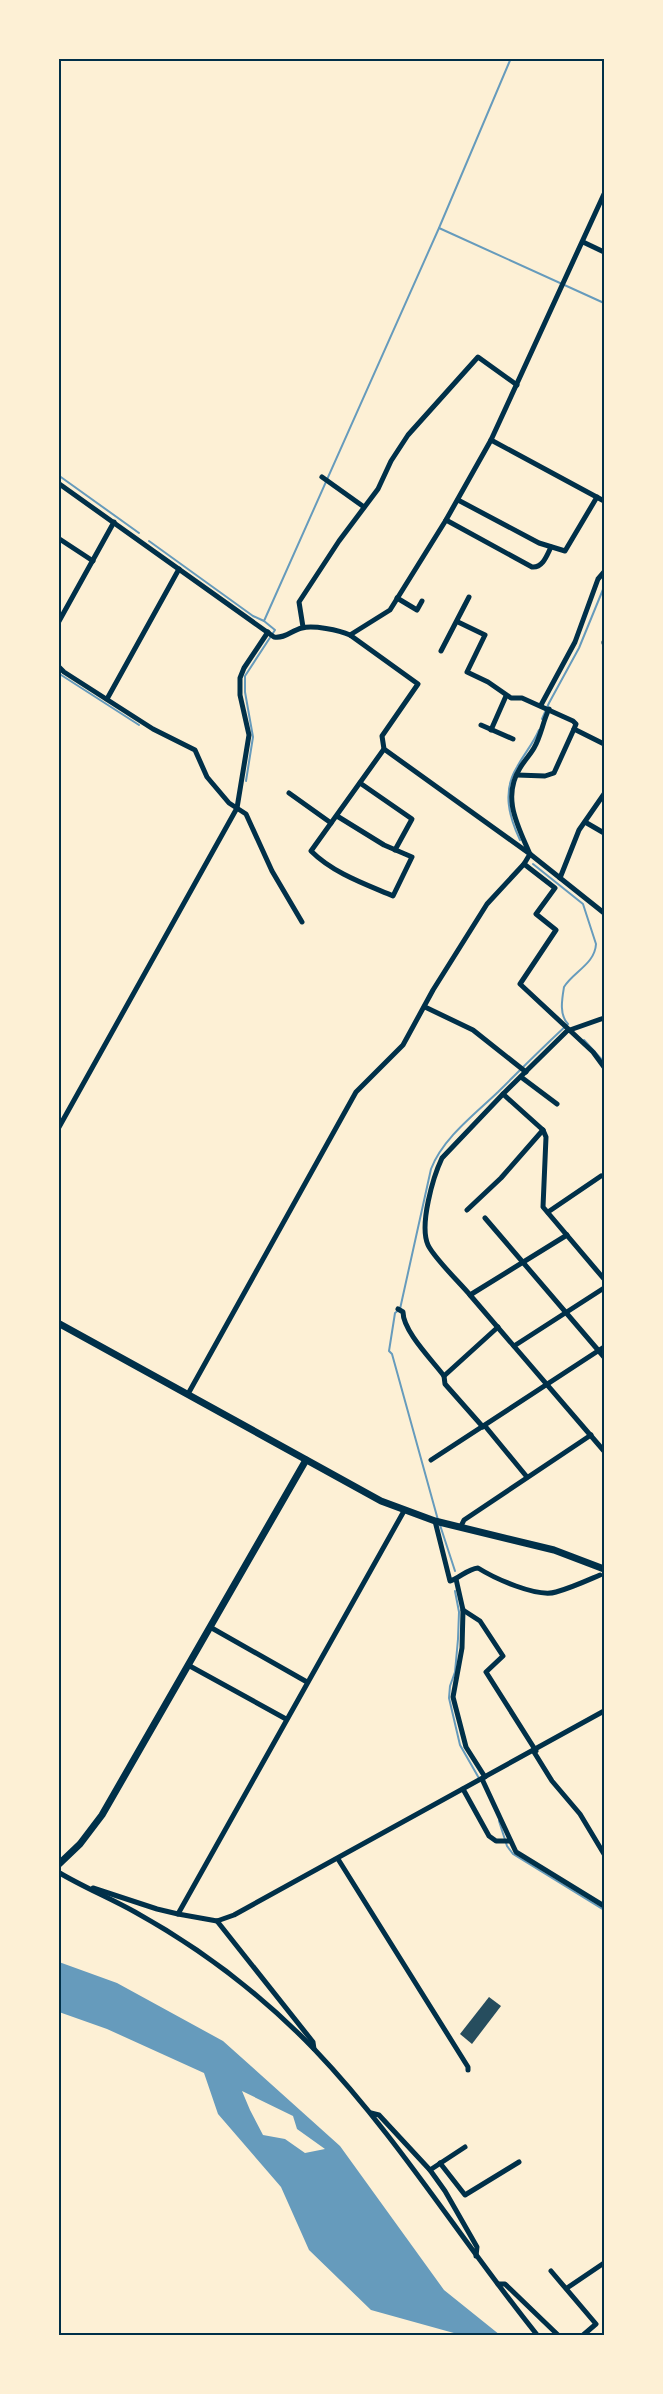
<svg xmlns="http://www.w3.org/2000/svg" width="663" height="2394" viewBox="0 0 663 2394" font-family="'Sofia Sans Condensed',sans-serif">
	<rect width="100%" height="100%" fill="#fdf0d5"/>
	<!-- water -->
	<path fill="#669bbc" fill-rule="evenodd" d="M 59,1962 L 117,1983 L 223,2041 L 340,2146 L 444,2290 L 500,2335 L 461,2335 L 371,2310 L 309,2250 L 281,2187 L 218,2114 L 204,2073 L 107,2029 L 59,2012 ZM 242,2091 L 293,2116 L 297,2129 L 325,2149 L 305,2153 L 285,2139 L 263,2135 L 250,2110 Z"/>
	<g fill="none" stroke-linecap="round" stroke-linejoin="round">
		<!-- stream -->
		<g stroke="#669bbc" stroke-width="2">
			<path d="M 439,228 L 604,303"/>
			<path d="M 58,475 L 139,533"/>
			<path d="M 149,541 L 253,616 L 264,621"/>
			<path d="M 604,572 L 603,562 L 604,558"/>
			<path d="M 58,673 L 139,725"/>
			<path d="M 542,719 L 549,703 L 579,648 L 604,587"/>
			<path d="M 246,781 L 253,737 L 245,692 L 245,676 L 275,630 L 264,621 L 439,228 L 511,58"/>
			<path d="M 520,840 C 509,817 502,791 517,767 C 524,754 533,744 539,730"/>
			<path d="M 584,1040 L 604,1062"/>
			<path d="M 438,1520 L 392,1354 L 389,1351 L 395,1313 L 400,1309 L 431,1169 C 443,1138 475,1114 498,1092 C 521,1069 544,1046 568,1024 C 559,1015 562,999 564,987 C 573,972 595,964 596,944 L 583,904 L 533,864"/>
			<path d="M 440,1525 L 455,1571"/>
			<path d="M 455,1591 L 459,1612 L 458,1639 L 455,1672 L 450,1686 L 449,1698 L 460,1745 L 480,1780"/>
			<path d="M 499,1821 L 507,1846 L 513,1854 L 604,1910"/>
			<path d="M 602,2336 L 604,2333"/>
		</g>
	</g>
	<!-- building -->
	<path fill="#264d5e" d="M 489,1997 L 501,2006 L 472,2044 L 460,2034 Z"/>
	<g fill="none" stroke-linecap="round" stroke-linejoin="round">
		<!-- minor -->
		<g stroke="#003049" stroke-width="5">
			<path d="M 583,242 L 604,252"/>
			<path d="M 491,440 L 604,501"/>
			<path d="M 322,477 L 364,507"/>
			<path d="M 58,483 L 274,637 C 285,639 292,630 302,628 C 313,625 339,630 350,635 L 418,684 L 382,736 L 384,749 L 530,854 L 604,913"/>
			<path d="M 458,500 L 539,543 L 565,551 L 597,497"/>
			<path d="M 446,520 L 532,567 C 543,568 547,555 551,547"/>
			<path d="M 58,538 L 93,561"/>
			<path d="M 397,598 L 417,610 L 422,601"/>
			<path d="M 458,622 L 485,635 L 467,672 L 488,682 L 511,698 L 522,698 L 573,721 L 576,724 L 574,729 L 604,744"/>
			<path d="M 58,623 L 114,522"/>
			<path d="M 303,627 L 299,602 L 339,541 L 378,489 L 391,461 L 408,435 L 478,357 L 517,385"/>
			<path d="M 350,635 L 390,610 L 446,520 L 491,440 L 604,194"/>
			<path d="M 604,643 L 604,642"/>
			<path d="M 441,651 L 469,597"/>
			<path d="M 58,666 L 64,672 L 153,729 L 195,750 L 207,777 L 229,803 L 246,814 L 272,871 L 302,922"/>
			<path d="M 107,699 L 179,569"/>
			<path d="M 541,705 L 575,642 L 598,579 L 604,572"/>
			<path d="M 481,725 L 513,739"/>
			<path d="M 491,730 L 506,696"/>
			<path d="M 517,775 L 545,776 L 554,773 L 574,729"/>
			<path d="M 360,783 L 412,819 L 395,850"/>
			<path d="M 289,793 L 331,823"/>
			<path d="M 337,816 L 384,845 L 412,857 L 393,896 C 365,884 333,873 311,851 L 384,749"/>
			<path d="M 585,822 L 604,833"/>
			<path d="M 529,852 C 517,824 502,797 520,768 C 524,761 530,755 534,748 C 541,736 543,721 549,709"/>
			<path d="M 524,864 L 555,888 L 536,914 L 556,930 L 520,984 L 593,1052 L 604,1067"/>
			<path d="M 560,878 L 579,830 L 604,794"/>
			<path d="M 425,1007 L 473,1030 L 526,1072"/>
			<path d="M 604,1018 L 567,1031 L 503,1094 L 543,1130 L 546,1137 L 543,1207 L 604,1279"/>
			<path d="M 521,1077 L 557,1104"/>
			<path d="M 58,1129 L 237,808 L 249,735 L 240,695 L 240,678 L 244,668 L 268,632"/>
			<path d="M 467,1210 L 501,1178 L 543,1130"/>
			<path d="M 548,1212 L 601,1176"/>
			<path d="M 485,1218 L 604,1357"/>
			<path d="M 567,1235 L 470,1295 L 604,1451"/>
			<path d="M 470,1295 C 460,1283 434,1258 428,1245 C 419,1225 433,1177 442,1158 L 503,1094"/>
			<path d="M 398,1309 L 403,1312 C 403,1331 432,1360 444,1376"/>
			<path d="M 514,1346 L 604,1288"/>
			<path d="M 188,1394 L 356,1092 L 403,1045 L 433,990 L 487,904 L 524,864 L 530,854"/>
			<path d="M 485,1426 L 527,1477"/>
			<path d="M 483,1427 L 445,1384 L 444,1376 L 498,1327"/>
			<path d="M 431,1460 L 604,1347"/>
			<path d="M 435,1521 L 450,1581 C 460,1578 467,1569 478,1568 C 494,1578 537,1598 556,1592 C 571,1588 586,1581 600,1575"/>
			<path d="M 461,1526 L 464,1520 L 591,1435"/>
			<path d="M 456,1579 L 463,1610 L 462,1648 L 453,1697 L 466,1747 L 485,1777"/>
			<path d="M 463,1610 L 480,1621 L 503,1656 L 486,1672 L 536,1751"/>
			<path d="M 210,1627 L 307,1682"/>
			<path d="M 188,1665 L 286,1719"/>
			<path d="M 534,1752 L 552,1781 L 580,1814 L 604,1854"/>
			<path d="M 482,1779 L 516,1852 L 604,1906"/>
			<path d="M 463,1789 L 489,1836 L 496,1841 L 510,1841"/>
			<path d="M 338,1859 L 468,2067 L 468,2070"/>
			<path d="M 58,1872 C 83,1887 110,1898 135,1912 C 200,1948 263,1996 315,2050 C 398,2137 462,2242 538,2336"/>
			<path d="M 93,1888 L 157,1909 L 178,1914 L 217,1921 L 234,1915 L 604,1711"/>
			<path d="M 178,1914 L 404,1511"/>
			<path d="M 217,1921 L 313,2042 L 314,2049"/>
			<path d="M 371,2113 L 379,2115 L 430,2170 L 445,2191 L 477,2247 L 476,2256"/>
			<path d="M 440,2163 L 465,2195 L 519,2162"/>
			<path d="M 430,2170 L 465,2147"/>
			<path d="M 551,2271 L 596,2324 L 582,2336"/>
			<path d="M 498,2284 L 505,2284 L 559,2336"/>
			<path d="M 567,2288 L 604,2263"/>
		</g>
		<!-- tertiary -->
		<g stroke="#003049" stroke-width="7">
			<path d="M 58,1323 L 381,1501 L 435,1521 L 554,1550 L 604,1569"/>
			<path d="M 58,1865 L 80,1844 L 102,1815 L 306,1460"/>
		</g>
	</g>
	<!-- border -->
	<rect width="663" height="2394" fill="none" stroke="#fdf0d5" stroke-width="120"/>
	<rect x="60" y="60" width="543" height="2274" fill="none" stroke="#003049" stroke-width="2"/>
</svg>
